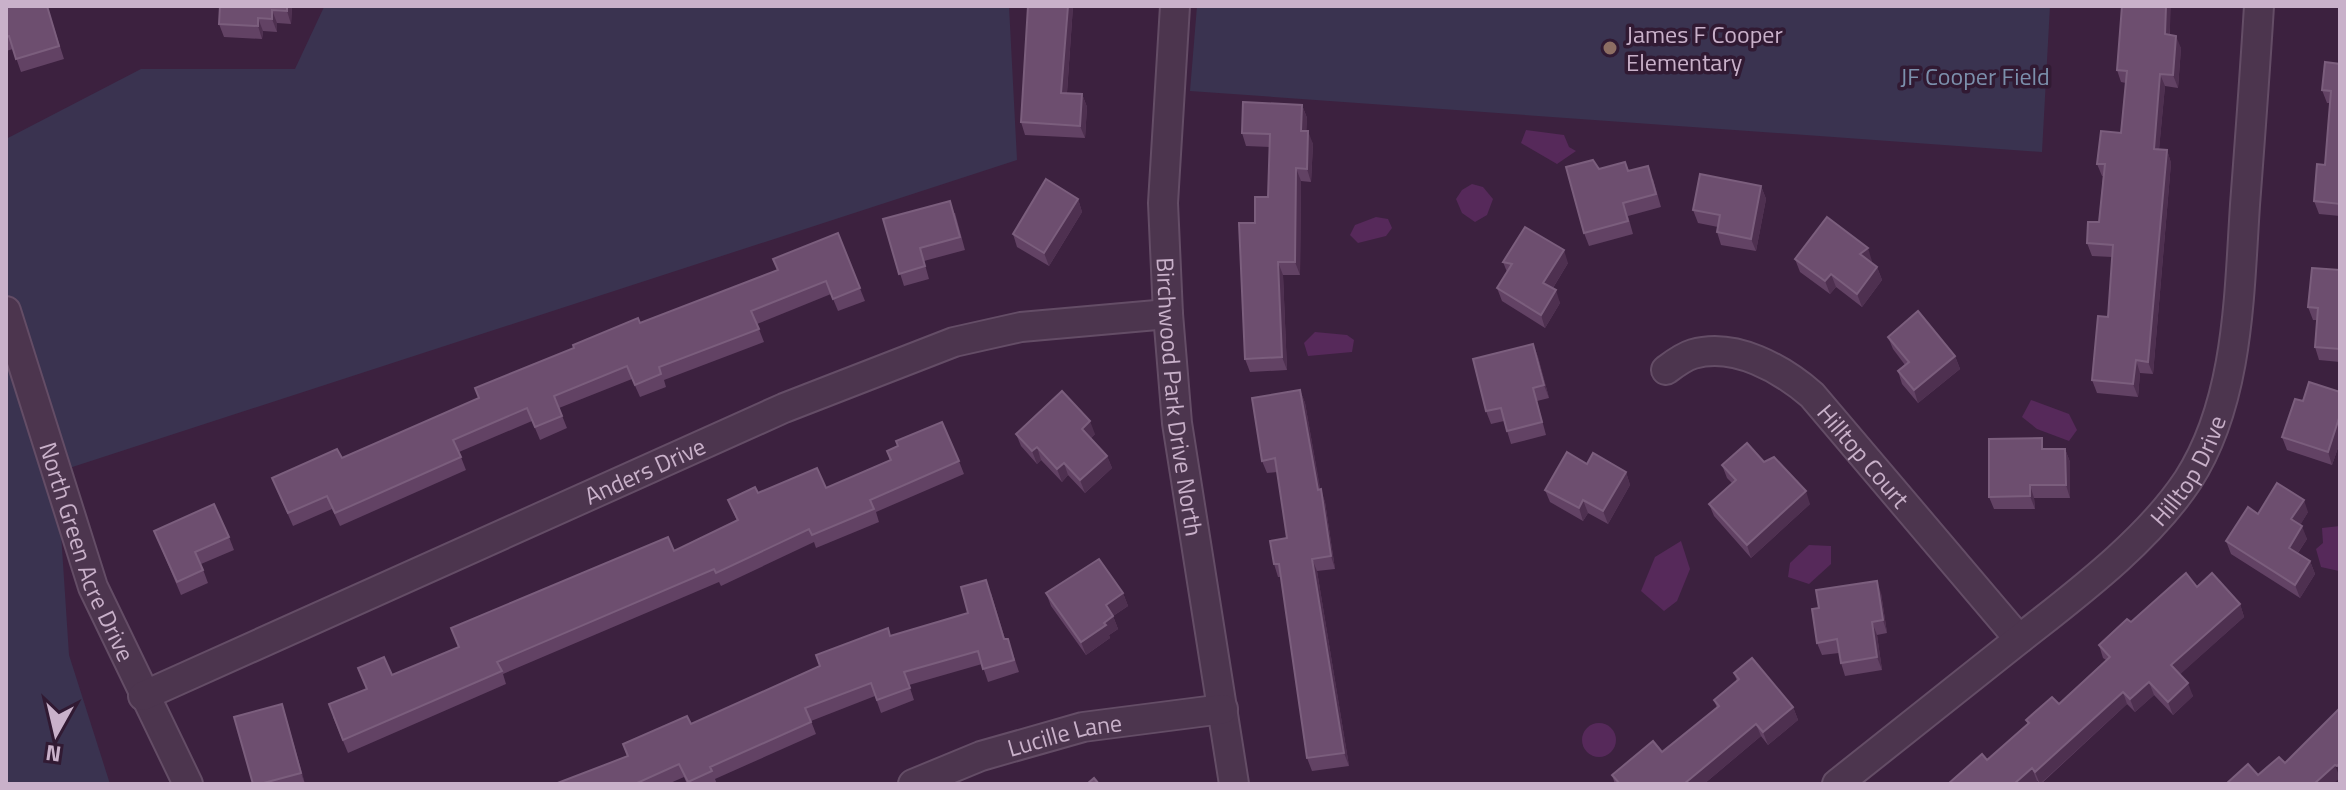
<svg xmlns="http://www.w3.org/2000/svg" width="2346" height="790" viewBox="0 0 2346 790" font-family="'Titillium Web',sans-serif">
	<rect width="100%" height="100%" fill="#3c213f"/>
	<!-- green -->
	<g fill="#3a3350">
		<path d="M 327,6 L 1009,6 L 1017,160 L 57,472 L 69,655 L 110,784 L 6,784 L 6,139 L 141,69 L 295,69 L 324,7 Z"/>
		<path d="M 1197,6 L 2050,6 L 2042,152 L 1190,91 Z"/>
	</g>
	<!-- water -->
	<g fill="#56295a">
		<path d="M 1526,130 L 1564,135 L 1569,147 L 1576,151 L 1557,164 L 1521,143 Z"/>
		<path d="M 1472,184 L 1483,187 L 1493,199 L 1487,215 L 1475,222 L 1462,213 L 1456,199 L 1462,190 Z"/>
		<path d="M 1376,217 L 1388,219 L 1392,228 L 1386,236 L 1358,243 L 1350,235 L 1355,225 Z"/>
		<path d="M 1315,332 L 1347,335 L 1354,340 L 1352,352 L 1308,356 L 1304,343 Z"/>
		<path d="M 2031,400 L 2069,414 L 2077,430 L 2069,441 L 2037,429 L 2022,417 Z"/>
		<path d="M 2340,526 L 2339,571 L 2321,567 L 2316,549 L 2323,543 L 2322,528 Z"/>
		<path d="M 1681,541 L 1690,569 L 1677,601 L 1664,611 L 1641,591 L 1655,557 Z"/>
		<path d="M 1809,545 L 1831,546 L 1831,564 L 1809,584 L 1788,577 L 1790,563 Z"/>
		<circle cx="1599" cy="740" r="17"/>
	</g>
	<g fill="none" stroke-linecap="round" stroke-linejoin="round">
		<!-- street casing -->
		<g stroke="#644d66" stroke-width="32">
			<g id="street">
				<path id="s1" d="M 1175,6 L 1163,203 L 1168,314 L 1177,423 L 1234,784"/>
				<path id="s2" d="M 6,311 L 93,587 L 188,784"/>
				<path id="s3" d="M 1666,370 C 1674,364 1683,357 1693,354 C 1735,342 1782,369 1812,395 L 2019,639"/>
				<path id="s4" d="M 143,696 L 784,408 L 954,342 L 1021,327 L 1168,314"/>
				<path id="s5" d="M 913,784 L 981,756 L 1083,727 L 1223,709"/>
				<path id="s6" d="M 1837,784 C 1897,736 1957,688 2017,641 C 2074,596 2147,542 2188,480 C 2239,401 2239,295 2245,205 C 2250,139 2255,72 2259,6"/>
			</g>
		</g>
		<!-- street -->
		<use href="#street" stroke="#4c354e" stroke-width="28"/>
	</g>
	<!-- wall -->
	<g fill="#624264">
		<path d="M 6,6 L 47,6 L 64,59 L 21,72 L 13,49 L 6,51 Z"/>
		<path d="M 292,6 L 291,24 L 277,23 L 277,32 L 263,31 L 262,39 L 224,37 L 219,24 Z"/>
		<path d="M 1073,6 L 1067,93 L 1082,94 L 1087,107 L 1085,138 L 1025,135 L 1021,122 Z"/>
		<path d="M 2170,21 L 2170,35 L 2181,48 L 2178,88 L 2165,86 L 2159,149 L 2167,150 L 2171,163 L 2153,374 L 2140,373 L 2138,397 L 2097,393 L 2092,380 L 2108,317 L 2112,257 L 2092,256 L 2087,243 L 2099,222 L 2103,176 L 2102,176 L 2097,164 L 2121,133 L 2126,83 L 2121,82 L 2117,70 Z"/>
		<path d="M 2340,64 L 2340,216 L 2319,214 L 2314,201 L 2325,165 L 2330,103 L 2327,103 L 2322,90 Z"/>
		<path d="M 1302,105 L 1307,118 L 1306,131 L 1313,144 L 1311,182 L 1301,181 L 1300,275 L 1283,275 L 1287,370 L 1250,372 L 1245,359 L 1255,223 L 1268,197 L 1270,147 L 1246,146 L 1242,133 Z"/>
		<path d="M 1625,162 L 1629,171 L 1653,179 L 1661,207 L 1628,216 L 1633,234 L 1589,246 L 1584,233 L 1599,169 Z"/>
		<path d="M 1761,186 L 1766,199 L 1756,251 L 1721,245 L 1717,232 L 1718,227 L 1698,223 L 1693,210 Z"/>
		<path d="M 1078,199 L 1082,212 L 1049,266 L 1017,247 L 1013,234 Z"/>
		<path d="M 955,213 L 965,250 L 924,261 L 929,279 L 904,286 L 883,219 Z"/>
		<path d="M 838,233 L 865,301 L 838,311 L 831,294 L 757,324 L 764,342 L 664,380 L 666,387 L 640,397 L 632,379 L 559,408 L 567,428 L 540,440 L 532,421 L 459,452 L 466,470 L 340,526 L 332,509 L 293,526 L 272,478 L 342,458 L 478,398 L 640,323 L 777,270 Z"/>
		<path d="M 1795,259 L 1872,261 L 1871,262 L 1877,267 L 1882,280 L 1862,307 L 1836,287 L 1830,294 L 1800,272 Z"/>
		<path d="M 1503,262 L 1568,263 L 1553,288 L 1560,303 L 1545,328 L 1502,301 L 1497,288 L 1507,272 Z"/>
		<path d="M 2340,268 L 2340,362 L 2319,360 L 2315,347 L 2317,320 L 2313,320 L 2308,307 L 2340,270 Z"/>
		<path d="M 1888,337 L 1955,356 L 1960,369 L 1918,403 L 1902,384 L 1898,371 L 1905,365 L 1893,349 Z"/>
		<path d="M 1533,344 L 1538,357 L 1549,398 L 1537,401 L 1546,435 L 1511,444 L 1504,421 L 1491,424 L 1486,411 Z"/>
		<path d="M 1300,390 L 1305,403 L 1320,489 L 1325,502 L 1335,569 L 1317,571 L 1349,766 L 1312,771 L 1307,758 L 1281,577 L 1278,577 L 1274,564 L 1287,538 L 1277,472 L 1267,473 L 1262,461 Z"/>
		<path d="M 2340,392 L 2340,442 L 2332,465 L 2287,450 L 2282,437 L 2303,401 Z"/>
		<path d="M 1016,434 L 1095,434 L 1091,438 L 1107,456 L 1112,468 L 1085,493 L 1068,475 L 1062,482 L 1041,460 L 1037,464 L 1021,446 Z"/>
		<path d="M 2046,449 L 2065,449 L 2070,462 L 2070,498 L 2034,498 L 2035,509 L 1994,509 L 1989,497 Z"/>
		<path d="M 887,451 L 959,461 L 964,474 L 876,512 L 879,522 L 816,548 L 814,542 L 721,586 L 719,582 L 503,674 L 506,684 L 348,753 L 333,717 L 366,689 L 392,675 L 459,647 L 451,628 L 674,551 L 737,521 L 728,500 L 758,493 L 826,488 L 890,460 Z"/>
		<path d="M 1764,462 L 1810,504 L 1751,558 L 1714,516 L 1709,504 L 1732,483 L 1727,478 L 1722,465 Z"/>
		<path d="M 1587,464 L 1626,472 L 1630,485 L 1608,524 L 1588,513 L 1583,521 L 1550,502 L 1545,490 Z"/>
		<path d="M 2308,512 L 2300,525 L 2307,539 L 2298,553 L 2310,561 L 2315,574 L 2300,598 L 2231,554 L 2226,541 L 2258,514 Z"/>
		<path d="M 154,531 L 229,537 L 234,550 L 201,564 L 208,583 L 181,595 Z"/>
		<path d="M 2197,587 L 2240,604 L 2244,617 L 2180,674 L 2193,696 L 2173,715 L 2154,695 L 2135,712 L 2127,704 L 2041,784 L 2037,781 L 2034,784 L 1948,784 L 1987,760 L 2028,724 L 2026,720 L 2059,704 L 2106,660 L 2103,658 L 2099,645 L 2131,622 Z"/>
		<path d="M 991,593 L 1005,639 L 1008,639 L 1019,672 L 988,682 L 982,664 L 909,685 L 914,700 L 881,713 L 875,696 L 811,721 L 816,734 L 715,779 L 717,784 L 687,784 L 684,777 L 668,784 L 555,784 L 627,756 L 623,744 L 691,724 L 890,636 L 968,613 Z"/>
		<path d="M 1046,593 L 1123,593 L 1128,606 L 1113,616 L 1118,629 L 1109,635 L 1110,638 L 1086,655 L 1051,606 Z"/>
		<path d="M 1881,593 L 1887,633 L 1877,635 L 1882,670 L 1845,676 L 1841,663 L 1839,653 L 1822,655 L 1817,643 Z"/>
		<path d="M 1734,673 L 1793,707 L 1798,720 L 1768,745 L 1761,736 L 1704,784 L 1615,784 L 1612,775 L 1662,752 L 1717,708 L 1714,700 L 1737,681 Z"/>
		<path d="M 286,717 L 305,784 L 253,784 Z"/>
	</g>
	<!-- shaded-wall -->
	<g fill="#4e3050">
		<path d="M 287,6 L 292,6 L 291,24 L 287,11 Z"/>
		<path d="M 1068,6 L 1073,6 L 1066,106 L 1061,93 Z"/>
		<path d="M 2166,6 L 2171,6 L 2169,47 L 2165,34 Z"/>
		<path d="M 272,10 L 277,23 L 277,32 L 272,19 Z"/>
		<path d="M 258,18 L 263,31 L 262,39 L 258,26 Z"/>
		<path d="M 2176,36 L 2181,48 L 2178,88 L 2173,75 Z"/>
		<path d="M 2160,74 L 2165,86 L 2158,161 L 2154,149 Z"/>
		<path d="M 1082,94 L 1087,107 L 1085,138 L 1080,126 Z"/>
		<path d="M 1302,105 L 1307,118 L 1306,144 L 1301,131 Z"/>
		<path d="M 1308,131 L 1313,144 L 1311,182 L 1307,169 Z"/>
		<path d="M 2167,150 L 2171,163 L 2153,374 L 2148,362 Z"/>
		<path d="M 1296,168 L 1301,181 L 1300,275 L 1295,262 Z"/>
		<path d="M 1761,186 L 1766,199 L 1756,251 L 1751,239 Z"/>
		<path d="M 1078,199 L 1082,212 L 1049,266 L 1044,253 Z"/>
		<path d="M 1868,248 L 1872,261 L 1865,267 L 1860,254 Z"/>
		<path d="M 1564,250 L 1568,263 L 1548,296 L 1543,283 Z"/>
		<path d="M 1278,262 L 1283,275 L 1287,370 L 1282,357 Z"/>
		<path d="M 1877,267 L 1882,280 L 1862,307 L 1857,294 Z"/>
		<path d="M 1831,274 L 1836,287 L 1830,294 L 1825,281 Z"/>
		<path d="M 1556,290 L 1560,303 L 1545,328 L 1541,315 Z"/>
		<path d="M 1533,344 L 1538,357 L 1549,398 L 1544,385 Z"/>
		<path d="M 1955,356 L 1960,369 L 1918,403 L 1914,390 Z"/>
		<path d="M 2136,360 L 2140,373 L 2138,397 L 2133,384 Z"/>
		<path d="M 1300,390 L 1305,403 L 1321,493 L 1321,489 L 1325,502 L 1335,569 L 1331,556 Z"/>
		<path d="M 2340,415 L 2340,442 L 2332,465 L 2328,452 Z"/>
		<path d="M 1090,421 L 1095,434 L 1087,442 L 1082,429 Z"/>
		<path d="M 1037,447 L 1041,460 L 1037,464 L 1032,451 Z"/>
		<path d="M 2065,449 L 2070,462 L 2070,498 L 2066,485 Z"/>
		<path d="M 1107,456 L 1112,468 L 1085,493 L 1080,480 Z"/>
		<path d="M 1064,463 L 1068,475 L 1062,482 L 1057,469 Z"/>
		<path d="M 1626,472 L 1630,485 L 1608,524 L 1603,511 Z"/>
		<path d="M 2030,485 L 2034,498 L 2035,509 L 2030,496 Z"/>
		<path d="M 1806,491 L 1810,504 L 1751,558 L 1747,545 Z"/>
		<path d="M 1583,500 L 1588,513 L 1583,521 L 1579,508 Z"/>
		<path d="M 2304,500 L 2308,512 L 2296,532 L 2291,519 Z"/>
		<path d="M 2302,526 L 2307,539 L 2293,560 L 2289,548 Z"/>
		<path d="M 1312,559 L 1317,571 L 1349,766 L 1344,753 Z"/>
		<path d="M 2310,561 L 2315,574 L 2300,598 L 2295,585 Z"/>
		<path d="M 1877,581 L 1881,593 L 1887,633 L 1883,620 Z"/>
		<path d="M 1123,593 L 1128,606 L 1113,616 L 1118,629 L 1109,635 L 1110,638 L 1086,655 L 1081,642 L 1106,605 Z"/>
		<path d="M 2240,604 L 2244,617 L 2176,678 L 2171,665 Z"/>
		<path d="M 1872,622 L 1877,635 L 1882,670 L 1877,657 Z"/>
		<path d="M 2149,682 L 2154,695 L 2135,712 L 2130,699 Z"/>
		<path d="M 2188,683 L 2193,696 L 2173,715 L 2168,702 Z"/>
		<path d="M 2123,692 L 2127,704 L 2040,784 L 2035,772 Z"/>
		<path d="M 282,704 L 286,717 L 305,784 L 301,773 Z"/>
		<path d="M 1793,707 L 1798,720 L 1768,745 L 1763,732 Z"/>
		<path d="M 1756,724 L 1761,736 L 1704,784 L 1684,784 Z"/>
		<path d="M 2335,765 L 2340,778 L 2333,784 L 2314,784 Z"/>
		<path d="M 2032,768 L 2037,781 L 2034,784 L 2014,784 Z"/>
	</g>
	<!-- building -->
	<g fill="#6d4e6f" stroke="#7b5e7d" stroke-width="2">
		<path d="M 6,6 L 47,6 L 59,46 L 16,59 L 9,36 L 6,37 Z"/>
		<path d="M 220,6 L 287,6 L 287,11 L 272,10 L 272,19 L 258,18 L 258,26 L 219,24 Z"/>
		<path d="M 1028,6 L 1068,6 L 1061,93 L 1082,94 L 1080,126 L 1021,122 Z"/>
		<path d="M 2122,6 L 2166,6 L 2165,34 L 2176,36 L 2173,75 L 2160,74 L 2154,149 L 2167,150 L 2148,362 L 2136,360 L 2133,384 L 2092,380 L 2098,316 L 2108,317 L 2113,245 L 2087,243 L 2088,222 L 2099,222 L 2105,164 L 2097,164 L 2101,131 L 2121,133 L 2127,71 L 2117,70 Z"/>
		<path d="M 2325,62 L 2340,64 L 2340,204 L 2314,201 L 2317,164 L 2325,165 L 2331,91 L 2322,90 Z"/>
		<path d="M 1243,102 L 1302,105 L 1301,131 L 1308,131 L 1307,169 L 1296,168 L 1295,262 L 1278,262 L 1282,357 L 1245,359 L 1239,223 L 1255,223 L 1255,197 L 1268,197 L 1270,134 L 1242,133 Z"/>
		<path d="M 1593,160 L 1599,169 L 1625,162 L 1628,171 L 1648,166 L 1656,194 L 1623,203 L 1628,221 L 1584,233 L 1566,167 Z"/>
		<path d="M 1700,174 L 1761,186 L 1751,239 L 1717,232 L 1720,215 L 1693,210 Z"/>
		<path d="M 1046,179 L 1078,199 L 1044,253 L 1013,234 Z"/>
		<path d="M 950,201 L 960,237 L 920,248 L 925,266 L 899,274 L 883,219 Z"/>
		<path d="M 1827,217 L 1868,248 L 1860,254 L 1877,267 L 1857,294 L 1831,274 L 1825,281 L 1795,259 Z"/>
		<path d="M 1525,227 L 1564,250 L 1543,283 L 1556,290 L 1541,315 L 1497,288 L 1512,264 L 1503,262 Z"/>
		<path d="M 838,233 L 860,288 L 833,299 L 826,281 L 751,311 L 759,329 L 659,367 L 661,374 L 635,385 L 627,366 L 554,396 L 562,416 L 535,427 L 527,408 L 453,440 L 461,457 L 335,513 L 327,496 L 288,513 L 272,478 L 337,449 L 342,458 L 479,398 L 475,388 L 574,348 L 573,345 L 638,318 L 640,323 L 778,270 L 773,259 Z"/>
		<path d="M 2312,268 L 2340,270 L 2340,268 L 2340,349 L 2315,347 L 2318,308 L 2308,307 Z"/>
		<path d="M 1918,311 L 1955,356 L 1914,390 L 1898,371 L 1909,362 L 1888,337 Z"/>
		<path d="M 1533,344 L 1544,385 L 1533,388 L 1542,422 L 1507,431 L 1501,408 L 1486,411 L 1473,359 Z"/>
		<path d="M 2309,382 L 2340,392 L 2340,415 L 2328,452 L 2282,437 L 2295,399 L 2303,401 Z"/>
		<path d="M 1300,390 L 1318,490 L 1321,489 L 1331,556 L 1312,559 L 1344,753 L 1307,758 L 1279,564 L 1274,564 L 1270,541 L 1287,538 L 1275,458 L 1262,461 L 1252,398 Z"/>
		<path d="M 1062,391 L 1090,421 L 1082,429 L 1107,456 L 1080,480 L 1064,463 L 1057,469 L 1037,447 L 1032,451 L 1016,434 Z"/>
		<path d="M 942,422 L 959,461 L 870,500 L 874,509 L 812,535 L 809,529 L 716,573 L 714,569 L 497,662 L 502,671 L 343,740 L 329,704 L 367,689 L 358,668 L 384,657 L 392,675 L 459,647 L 451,628 L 668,537 L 674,551 L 738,520 L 728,500 L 755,487 L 758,493 L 817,468 L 826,488 L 891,460 L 887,451 L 898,446 L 896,441 Z"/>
		<path d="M 2042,438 L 2042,449 L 2065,449 L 2066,485 L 2030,485 L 2030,496 L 1989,497 L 1989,439 Z"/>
		<path d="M 1747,443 L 1764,462 L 1774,457 L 1806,491 L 1747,545 L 1709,504 L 1736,480 L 1722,465 Z"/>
		<path d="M 1567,452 L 1587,464 L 1593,453 L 1626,472 L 1603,511 L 1583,500 L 1579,508 L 1545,490 Z"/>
		<path d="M 2277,483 L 2304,500 L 2291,519 L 2302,526 L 2289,548 L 2310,561 L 2295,585 L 2226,541 L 2248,507 L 2258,514 Z"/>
		<path d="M 214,504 L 229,537 L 195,552 L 203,570 L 177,582 L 154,531 Z"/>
		<path d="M 1099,559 L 1123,593 L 1106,605 L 1113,616 L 1104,623 L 1106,625 L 1081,642 L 1046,593 Z"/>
		<path d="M 2186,573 L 2197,587 L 2212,573 L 2240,604 L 2171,665 L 2188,683 L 2168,702 L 2149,682 L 2130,699 L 2123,692 L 2035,772 L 2032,768 L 2014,784 L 1948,784 L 1982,754 L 1987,760 L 2029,723 L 2026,720 L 2052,697 L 2059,704 L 2110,657 L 2099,645 L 2127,619 L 2131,622 Z"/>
		<path d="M 986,580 L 1004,639 L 1008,639 L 1014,660 L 983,669 L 978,651 L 904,672 L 910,688 L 877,700 L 871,683 L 805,708 L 811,722 L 710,767 L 712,771 L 688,782 L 679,764 L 635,784 L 555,784 L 628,756 L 623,744 L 687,716 L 691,724 L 820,666 L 816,655 L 888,628 L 890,636 L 968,613 L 961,587 Z"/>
		<path d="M 1877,581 L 1883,620 L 1872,622 L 1877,657 L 1841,663 L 1837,639 L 1817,643 L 1812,609 L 1819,608 L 1816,590 Z"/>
		<path d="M 1752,658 L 1793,707 L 1763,732 L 1756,724 L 1684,784 L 1620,784 L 1612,775 L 1653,741 L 1662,752 L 1719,706 L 1714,700 L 1739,679 L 1734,673 Z"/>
		<path d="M 282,704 L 301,773 L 260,784 L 253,784 L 234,717 Z"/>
		<path d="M 2340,708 L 2340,763 L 2337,766 L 2335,765 L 2314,784 L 2226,784 L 2248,764 L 2258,775 L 2279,757 L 2285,763 Z"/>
		<path d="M 1094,778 L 1099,784 L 1087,784 Z"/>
	</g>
	<!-- markers -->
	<circle fill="#8d6e63" stroke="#311a33" stroke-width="3" cx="1610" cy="48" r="8"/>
	<g text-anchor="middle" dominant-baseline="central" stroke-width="7" stroke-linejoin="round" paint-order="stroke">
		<!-- poi labels -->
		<g font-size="24" fill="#c9b1ca" stroke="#311a33" text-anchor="start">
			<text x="1626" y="34">James F Cooper<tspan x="1626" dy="28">Elementary</tspan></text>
		</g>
		<!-- park labels -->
		<g font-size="24" fill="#7c90ac" stroke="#311a33">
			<text x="1975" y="76">JF Cooper Field</text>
		</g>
		<!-- street labels -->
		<g font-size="24" fill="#c9b1ca" stroke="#311a33">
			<text stroke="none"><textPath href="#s1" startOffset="392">Birchwood Park Drive North</textPath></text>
			<text stroke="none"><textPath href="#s3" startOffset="242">Hilltop Court</textPath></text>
			<text stroke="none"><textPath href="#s6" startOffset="474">Hilltop Drive</textPath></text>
			<text stroke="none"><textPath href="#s4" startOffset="550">Anders Drive</textPath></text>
			<text stroke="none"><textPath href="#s2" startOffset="254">North Green Acre Drive</textPath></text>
			<text stroke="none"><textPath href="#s5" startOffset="160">Lucille Lane</textPath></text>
		</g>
	</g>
	<!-- border -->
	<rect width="2346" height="790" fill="none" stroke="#c9b1ca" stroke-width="16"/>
	<!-- north arrow -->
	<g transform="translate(56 734) rotate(188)" stroke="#311a33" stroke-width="6" paint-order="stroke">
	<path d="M0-6L14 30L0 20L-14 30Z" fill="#c9b1ca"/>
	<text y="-12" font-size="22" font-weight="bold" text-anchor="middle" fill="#c9b1ca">N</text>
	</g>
</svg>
